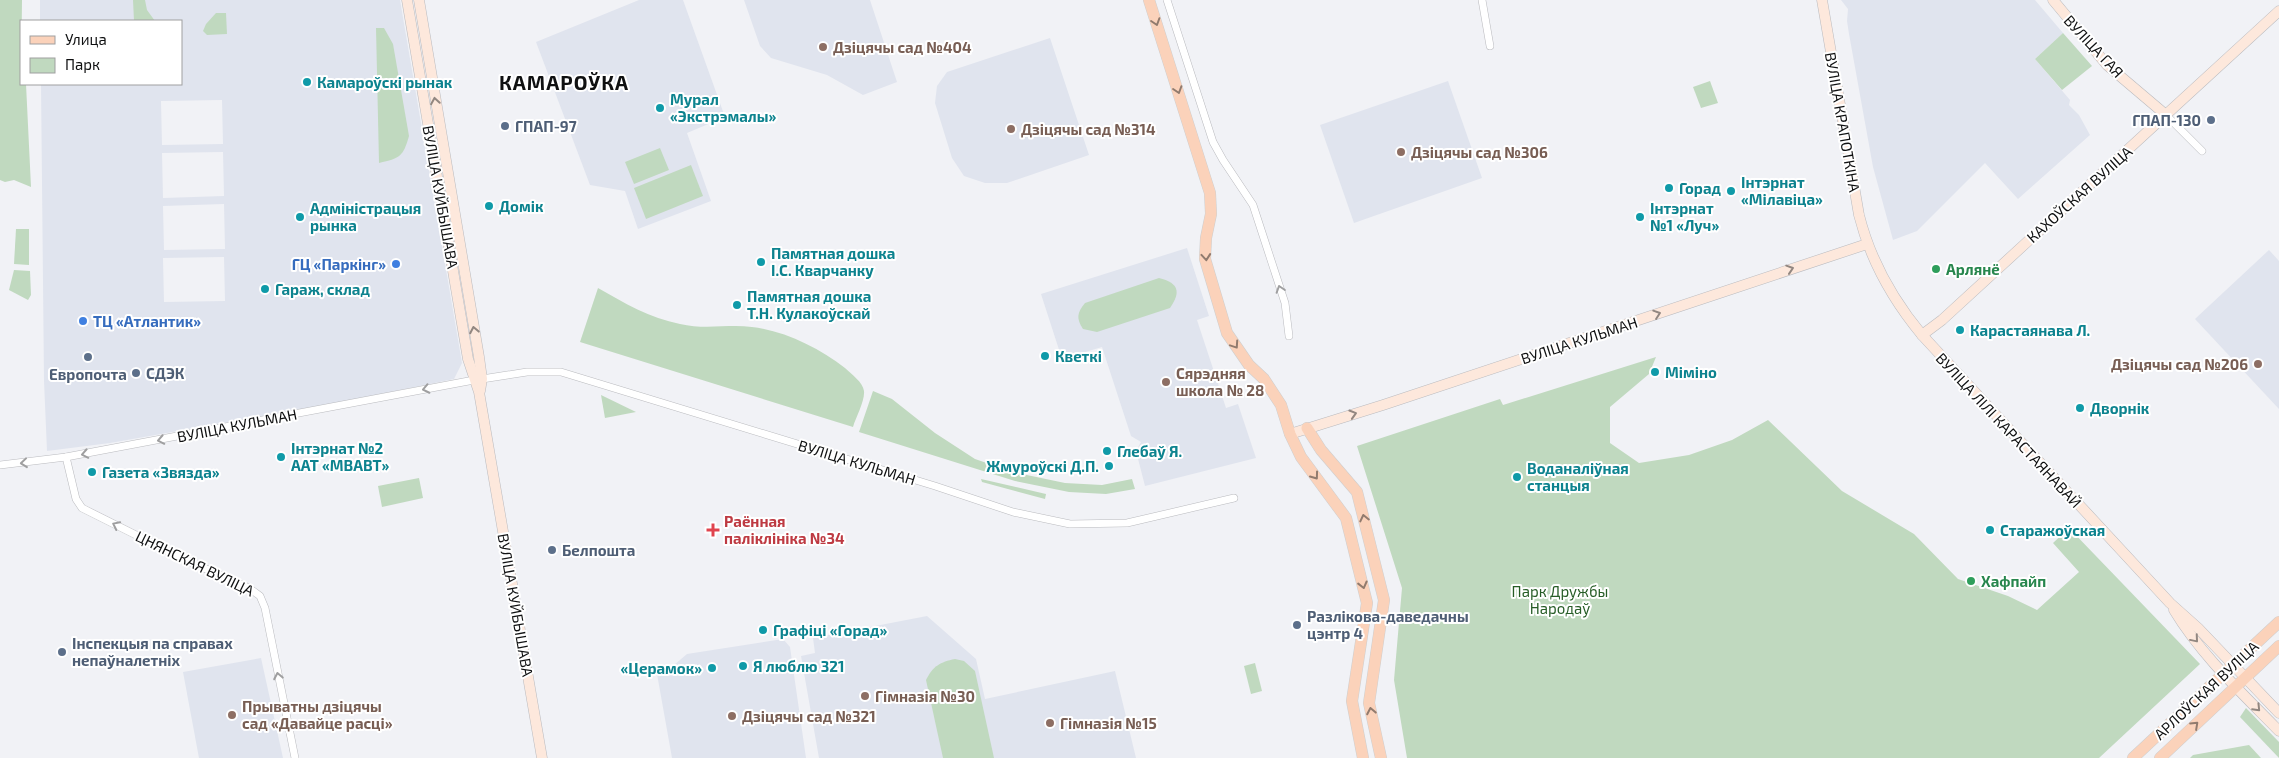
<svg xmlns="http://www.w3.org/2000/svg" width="2279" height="758" viewBox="0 0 2279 758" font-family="'Exo 2',sans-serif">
	<rect width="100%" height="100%" fill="#f1f2f6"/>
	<!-- built -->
	<g fill="#e0e4ee" fill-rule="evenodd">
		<path d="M 40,0 L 400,0 L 462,363 L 454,379 L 342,402 L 110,443 L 47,451 L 44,381 L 41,84 L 181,84 L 181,21 L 40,21 ZM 222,100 L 223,144 L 162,145 L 161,101 ZM 223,152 L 224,196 L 163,198 L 162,153 ZM 224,204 L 225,249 L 164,250 L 163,206 ZM 224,257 L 225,301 L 164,302 L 163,258 Z"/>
		<path d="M 639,0 L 683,0 L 725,117 L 687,133 L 711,201 L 638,229 L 625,191 L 590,185 L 536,42 Z"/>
		<path d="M 744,0 L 870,0 L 897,82 L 863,95 L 827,75 L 771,58 L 760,46 Z"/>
		<path d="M 1841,0 L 2035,0 L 2063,33 L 2035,59 L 2070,100 L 2069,105 L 2079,115 L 2090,135 L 2018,199 L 1985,163 L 1917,231 L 1893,240 L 1873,167 L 1849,34 L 1847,21 L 1848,9 Z"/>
		<path d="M 1050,38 L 1089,155 L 1007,183 L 985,183 L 964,176 L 952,158 L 935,103 L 937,86 L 947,72 Z"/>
		<path d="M 1448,81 L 1482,178 L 1354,223 L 1320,125 Z"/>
		<path d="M 1187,248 L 1209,316 L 1197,320 L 1226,408 L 1238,404 L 1256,458 L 1145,486 L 1136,451 L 1141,442 L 1131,436 L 1102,347 L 1062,359 L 1041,294 Z"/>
		<path d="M 2269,250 L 2279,261 L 2279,409 L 2195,319 Z"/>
		<path d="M 927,616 L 976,659 L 985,699 L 1115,671 L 1136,758 L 819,758 L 801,656 L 815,653 L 813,638 Z"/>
		<path d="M 783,639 L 790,647 L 806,758 L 672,758 L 657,674 L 674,665 L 687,654 Z"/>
		<path d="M 261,658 L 283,758 L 199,758 L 183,672 Z"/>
	</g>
	<!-- green -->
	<g fill="#c0d9bf">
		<path d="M 0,0 L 22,0 L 21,84 L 26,84 L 31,187 L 14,180 L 5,182 L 0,180 Z"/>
		<path d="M 133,0 L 145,0 L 147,10 L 155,21 L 134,21 Z"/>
		<path d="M 216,13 L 226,13 L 227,34 L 207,35 L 203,31 L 206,24 Z"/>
		<path d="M 376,28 L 384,28 L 393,44 L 409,136 C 403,157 400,158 379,163 Z"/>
		<path d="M 2063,33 L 2092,66 L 2062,90 L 2035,59 Z"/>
		<path d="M 1710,81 L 1718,103 L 1701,108 L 1693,87 Z"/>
		<path d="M 660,148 L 669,170 L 634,184 L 625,162 Z"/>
		<path d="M 691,165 L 703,196 L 646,219 L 634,188 Z"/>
		<path d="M 16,229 L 29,229 L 29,265 L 14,264 Z"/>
		<path d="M 14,270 L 30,271 L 31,295 L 28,300 L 9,290 Z"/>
		<path d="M 1159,278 C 1179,283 1181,292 1170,308 L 1097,332 L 1083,329 C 1076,318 1077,313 1085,303 Z"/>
		<path d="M 598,288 C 624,303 650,318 680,324 C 705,330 728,324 752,327 C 785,331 819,348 845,368 C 851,374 863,382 864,391 C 865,401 856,417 853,427 L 580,342 Z"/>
		<path d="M 1656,357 L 1649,374 L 1610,407 L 1610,443 L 1639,463 L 1689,455 L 1732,440 L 1768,420 L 1842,491 L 1914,534 L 1958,579 L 2008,596 L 2037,610 L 2079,572 L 2053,543 L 2069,528 L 2200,664 L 2099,758 L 1407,758 L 1394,680 L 1402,588 L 1357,446 L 1500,399 L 1503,405 Z"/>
		<path d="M 873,391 L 892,399 L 935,433 L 975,459 L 1013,472 L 1065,483 L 1102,485 L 1132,479 L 1135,489 L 1106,494 L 1069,492 L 1015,481 L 859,432 Z"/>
		<path d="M 601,395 L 636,412 L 605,418 Z"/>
		<path d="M 419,478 L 423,498 L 382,507 L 378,486 Z"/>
		<path d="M 981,479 L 1046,494 L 1045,499 L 982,482 Z"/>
		<path d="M 955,659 L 964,661 L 975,671 L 994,758 L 943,758 L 926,680 C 933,666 940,662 955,659 Z"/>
		<path d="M 1255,663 L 1262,691 L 1251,694 L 1244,666 Z"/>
		<path d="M 2246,708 L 2279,742 L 2279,758 L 2240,717 Z"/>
		<path d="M 2249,745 L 2261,758 L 2190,758 L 2193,755 Z"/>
	</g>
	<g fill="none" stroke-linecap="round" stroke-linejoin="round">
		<!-- street casing -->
		<g stroke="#babbbf" stroke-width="8">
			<g id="street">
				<path d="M 1167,0 L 1213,142 L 1223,160 L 1253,205 L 1285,303 L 1289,336"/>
				<path d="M 1482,0 L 1490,46"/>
				<path d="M 2166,115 L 2202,151"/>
				<path d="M 482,379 L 527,372 L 561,372 L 935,486 L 1013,512 L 1070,524 L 1127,523 L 1234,498"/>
				<path d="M 66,457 L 76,499 L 82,508 L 186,560 L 249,588 L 260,596 L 265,608 L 295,758"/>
				<path d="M 0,465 L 66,457 L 474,380"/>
			</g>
		</g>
		<!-- secondary casing -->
		<g stroke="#babbbf" stroke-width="11">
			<g id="secondary">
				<path d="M 407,0 L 468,359 L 479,392 L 542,758"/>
				<path d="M 419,0 L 479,357 L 482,379 L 480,391"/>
				<path d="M 1822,0 L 1859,215 C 1870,259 1893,300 1922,335 L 2170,603 L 2198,628 L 2279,713"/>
				<path d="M 2053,0 L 2107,65 L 2166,115"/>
				<path d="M 1922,335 L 1942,320 L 2279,11"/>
				<path d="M 1290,434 L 1383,405 L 1867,244"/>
				<path d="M 2174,610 C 2201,655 2242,693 2279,731"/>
			</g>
		</g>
		<!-- primary casing -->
		<g stroke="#cfcfcf" stroke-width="12">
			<g id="primary">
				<path d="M 1149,0 L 1210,193 L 1211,214 L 1206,238 L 1205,259 L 1227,333 L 1249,365 L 1264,379 L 1281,405 L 1290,434 L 1301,457 L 1346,518 L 1351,538 L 1367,603 L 1352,701 L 1363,758"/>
				<path d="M 1307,428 L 1321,450 L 1357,492 L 1384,600 L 1369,703 L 1381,758"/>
				<path d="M 2133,758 L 2279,622"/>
				<path d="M 2160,758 L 2279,646"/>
			</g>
		</g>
		<!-- street -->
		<use href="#street" stroke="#fff" stroke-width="7"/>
		<!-- secondary -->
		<use href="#secondary" stroke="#fde8dc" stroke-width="10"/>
		<!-- primary -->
		<use href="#primary" stroke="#fbd2ba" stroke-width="11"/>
	</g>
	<!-- one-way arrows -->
	<defs><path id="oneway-chevron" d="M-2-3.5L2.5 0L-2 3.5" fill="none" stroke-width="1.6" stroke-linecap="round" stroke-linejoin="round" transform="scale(1.25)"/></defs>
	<g stroke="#917b6e">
		<use href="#oneway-chevron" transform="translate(1156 22) rotate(72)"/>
		<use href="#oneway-chevron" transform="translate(1178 90) rotate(72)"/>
		<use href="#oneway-chevron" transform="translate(1206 257) rotate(85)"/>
		<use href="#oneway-chevron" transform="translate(1235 345) rotate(56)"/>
		<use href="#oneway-chevron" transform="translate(1315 476) rotate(54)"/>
		<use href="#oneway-chevron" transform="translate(1364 518) rotate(-103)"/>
		<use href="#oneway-chevron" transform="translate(1363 585) rotate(76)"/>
		<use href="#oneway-chevron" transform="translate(1371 711) rotate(-101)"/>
		<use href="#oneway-chevron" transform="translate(2195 725) rotate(-43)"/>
	</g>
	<g stroke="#928781">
		<use href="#oneway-chevron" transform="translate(435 101) rotate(-99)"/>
		<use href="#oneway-chevron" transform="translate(1790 269) rotate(-18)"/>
		<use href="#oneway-chevron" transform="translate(1657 314) rotate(-19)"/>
		<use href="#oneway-chevron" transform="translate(474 330) rotate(-101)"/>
		<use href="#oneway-chevron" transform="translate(1353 414) rotate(-17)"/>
		<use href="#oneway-chevron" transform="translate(2195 639) rotate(50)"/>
		<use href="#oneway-chevron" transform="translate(2257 708) rotate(46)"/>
	</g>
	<g stroke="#9f9fa0">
		<use href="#oneway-chevron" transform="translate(1280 289) rotate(-108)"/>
		<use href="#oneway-chevron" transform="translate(426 389) rotate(168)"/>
		<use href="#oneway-chevron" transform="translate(161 440) rotate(169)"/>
		<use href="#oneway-chevron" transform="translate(85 454) rotate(169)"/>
		<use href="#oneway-chevron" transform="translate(24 463) rotate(174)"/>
		<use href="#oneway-chevron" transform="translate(116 525) rotate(-154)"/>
		<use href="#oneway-chevron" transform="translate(278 676) rotate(-101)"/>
	</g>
	<!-- markers -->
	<g fill="#8d6e63" stroke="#fff" stroke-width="2">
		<circle cx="823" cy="47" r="5"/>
		<circle cx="1011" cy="129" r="5"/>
		<circle cx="1401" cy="152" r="5"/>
		<circle cx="2258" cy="364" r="5"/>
		<circle cx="1166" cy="382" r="5"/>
		<circle cx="865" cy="696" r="5"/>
		<circle cx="232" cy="715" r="5"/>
		<circle cx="732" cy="716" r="5"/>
		<circle cx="1050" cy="723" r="5"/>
	</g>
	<g fill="#0f9aa8" stroke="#fff" stroke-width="2">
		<circle cx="307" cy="82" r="5"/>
		<circle cx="660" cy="108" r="5"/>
		<circle cx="1669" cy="188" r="5"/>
		<circle cx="1731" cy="191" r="5"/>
		<circle cx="489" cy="206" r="5"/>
		<circle cx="300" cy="217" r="5"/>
		<circle cx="1640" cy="217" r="5"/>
		<circle cx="761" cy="262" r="5"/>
		<circle cx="265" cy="289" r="5"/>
		<circle cx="737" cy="305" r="5"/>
		<circle cx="1960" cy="330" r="5"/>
		<circle cx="1045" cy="356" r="5"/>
		<circle cx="1655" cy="372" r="5"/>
		<circle cx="2080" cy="408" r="5"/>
		<circle cx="1107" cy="451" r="5"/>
		<circle cx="281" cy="457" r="5"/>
		<circle cx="1109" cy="466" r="5"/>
		<circle cx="92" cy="472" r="5"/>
		<circle cx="1517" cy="477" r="5"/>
		<circle cx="1990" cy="530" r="5"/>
		<circle cx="763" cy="630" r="5"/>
		<circle cx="743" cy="666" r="5"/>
		<circle cx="712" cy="668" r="5"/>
	</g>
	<g fill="#5c6f8a" stroke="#fff" stroke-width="2">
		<circle cx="2211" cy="120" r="5"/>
		<circle cx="505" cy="126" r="5"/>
		<circle cx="88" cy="357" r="5"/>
		<circle cx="136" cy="373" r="5"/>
		<circle cx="552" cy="550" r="5"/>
		<circle cx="1297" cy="625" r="5"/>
		<circle cx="62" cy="652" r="5"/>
	</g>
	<g fill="#3f7fe0" stroke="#fff" stroke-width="2">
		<circle cx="396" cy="264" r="5"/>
		<circle cx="83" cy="321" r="5"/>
	</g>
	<g fill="#2e9e5b" stroke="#fff" stroke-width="2">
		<circle cx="1936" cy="269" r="5"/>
		<circle cx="1971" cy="581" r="5"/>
	</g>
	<path fill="#e0444e" stroke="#fff" stroke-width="2" d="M710.5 522.5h5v5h5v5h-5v5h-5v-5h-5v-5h5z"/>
	<g text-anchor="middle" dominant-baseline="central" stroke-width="4" stroke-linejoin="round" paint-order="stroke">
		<!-- street labels -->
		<g font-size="15" fill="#0f1011" stroke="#fff">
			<text transform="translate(2094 46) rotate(47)">ВУЛІЦА ГАЯ</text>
			<text transform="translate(1843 122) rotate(80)">ВУЛІЦА КРАПОТКІНА</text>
			<text transform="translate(2079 194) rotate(-42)">КАХОЎСКАЯ ВУЛІЦА</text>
			<text transform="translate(441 197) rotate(80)">ВУЛІЦА КУЙБЫШАВА</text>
			<text transform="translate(1579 340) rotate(-18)">ВУЛІЦА КУЛЬМАН</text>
			<text transform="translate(237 425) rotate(-11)">ВУЛІЦА КУЛЬМАН</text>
			<text transform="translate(2009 430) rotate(47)">ВУЛІЦА ЛІЛІ КАРАСТАЯНАВАЙ</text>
			<text transform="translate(857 462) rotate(17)">ВУЛІЦА КУЛЬМАН</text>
			<text transform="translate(195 563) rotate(26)">ЦНЯНСКАЯ ВУЛІЦА</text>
			<text transform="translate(516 605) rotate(80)">ВУЛІЦА КУЙБЫШАВА</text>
			<text transform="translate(2206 690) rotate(-43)">АРЛОЎСКАЯ ВУЛІЦА</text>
		</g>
		<!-- education labels -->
		<g font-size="15" font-weight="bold" fill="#785e54" stroke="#fff" text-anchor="start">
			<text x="833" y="47">Дзіцячы сад №404</text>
			<text x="1021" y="129">Дзіцячы сад №314</text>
			<text x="1411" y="152">Дзіцячы сад №306</text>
			<text x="2248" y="364" text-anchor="end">Дзіцячы сад №206</text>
			<text x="1176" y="373">Сярэдняя<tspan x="1176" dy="17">школа № 28</tspan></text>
			<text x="875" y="696">Гімназія №30</text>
			<text x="242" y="706">Прыватны дзіцячы<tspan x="242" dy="17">сад «Давайце расці»</tspan></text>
			<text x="742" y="716">Дзіцячы сад №321</text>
			<text x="1060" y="723">Гімназія №15</text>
		</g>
		<!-- culture labels -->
		<g font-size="15" font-weight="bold" fill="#0d838f" stroke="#fff" text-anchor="start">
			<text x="317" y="82">Камароўскі рынак</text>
			<text x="670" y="99">Мурал<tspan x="670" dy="17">«Экстрэмалы»</tspan></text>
			<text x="1741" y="182">Інтэрнат<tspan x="1741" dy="17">«Мілавіца»</tspan></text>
			<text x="1679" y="188">Горад</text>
			<text x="499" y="206">Домік</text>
			<text x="310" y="208">Адміністрацыя<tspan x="310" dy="17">рынка</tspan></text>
			<text x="1650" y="208">Інтэрнат<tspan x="1650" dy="17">№1 «Луч»</tspan></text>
			<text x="771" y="253">Памятная дошка<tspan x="771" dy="17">І.С. Кварчанку</tspan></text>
			<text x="275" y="289">Гараж, склад</text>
			<text x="747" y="296">Памятная дошка<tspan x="747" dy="17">Т.Н. Кулакоўскай</tspan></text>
			<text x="1970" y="330">Карастаянава Л.</text>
			<text x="1055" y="356">Кветкі</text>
			<text x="1665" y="372">Міміно</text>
			<text x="2090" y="408">Дворнік</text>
			<text x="291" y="448">Інтэрнат №2<tspan x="291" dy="17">ААТ «МВАВТ»</tspan></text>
			<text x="1117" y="451">Глебаў Я.</text>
			<text x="1099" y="466" text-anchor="end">Жмуроўскі Д.П.</text>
			<text x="1527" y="468">Воданаліўная<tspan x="1527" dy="17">станцыя</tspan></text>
			<text x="102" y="472">Газета «Звязда»</text>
			<text x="2000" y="530">Старажоўская</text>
			<text x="773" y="630">Графіці «Горад»</text>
			<text x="753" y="666">Я люблю 321</text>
			<text x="702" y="668" text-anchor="end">«Церамок»</text>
		</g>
		<!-- service labels -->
		<g font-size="15" font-weight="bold" fill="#4e5e75" stroke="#fff" text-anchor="start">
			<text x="2201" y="120" text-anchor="end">ГПАП-130</text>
			<text x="515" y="126">ГПАП-97</text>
			<text x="146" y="373">СДЭК</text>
			<text x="88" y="374" text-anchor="middle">Европочта</text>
			<text x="562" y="550">Белпошта</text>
			<text x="1307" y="616">Разлікова-даведачны<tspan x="1307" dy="17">цэнтр 4</tspan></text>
			<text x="72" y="643">Інспекцыя па справах<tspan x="72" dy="17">непаўналетніх</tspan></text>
		</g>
		<!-- shop labels -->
		<g font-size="15" font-weight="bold" fill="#366cbe" stroke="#fff" text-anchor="end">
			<text x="386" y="264">ГЦ «Паркінг»</text>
			<text x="93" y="321" text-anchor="start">ТЦ «Атлантик»</text>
		</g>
		<!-- leisure labels -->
		<g font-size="15" font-weight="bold" fill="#27864d" stroke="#fff" text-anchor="start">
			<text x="1946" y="269">Арлянё</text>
			<text x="1981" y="581">Хафпайп</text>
		</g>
		<!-- health labels -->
		<g font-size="15" font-weight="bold" fill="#be3a42" stroke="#fff" text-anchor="start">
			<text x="724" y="521">Раённая<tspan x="724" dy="17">паліклініка №34</tspan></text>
		</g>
		<!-- park labels -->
		<g font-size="15" fill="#275d27" stroke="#fff">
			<text x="1560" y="591">Парк Дружбы<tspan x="1560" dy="17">Народаў</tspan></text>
		</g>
		<!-- district labels -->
		<g font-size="20" font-weight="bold" letter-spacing="1" fill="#0f1011" stroke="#fff">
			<text x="564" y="82">КАМАРОЎКА</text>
		</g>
	</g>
	<!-- legend -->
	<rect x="20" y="20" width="162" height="65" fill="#ffffff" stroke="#9f9fa0"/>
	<rect x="30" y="36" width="25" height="8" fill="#fbd2ba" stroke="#9f9fa0"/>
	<text x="65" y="45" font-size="15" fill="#0f1011">Улица</text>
	<rect x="30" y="58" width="25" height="15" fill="#c0d9bf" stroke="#9f9fa0"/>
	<text x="65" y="70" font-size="15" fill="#0f1011">Парк</text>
</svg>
